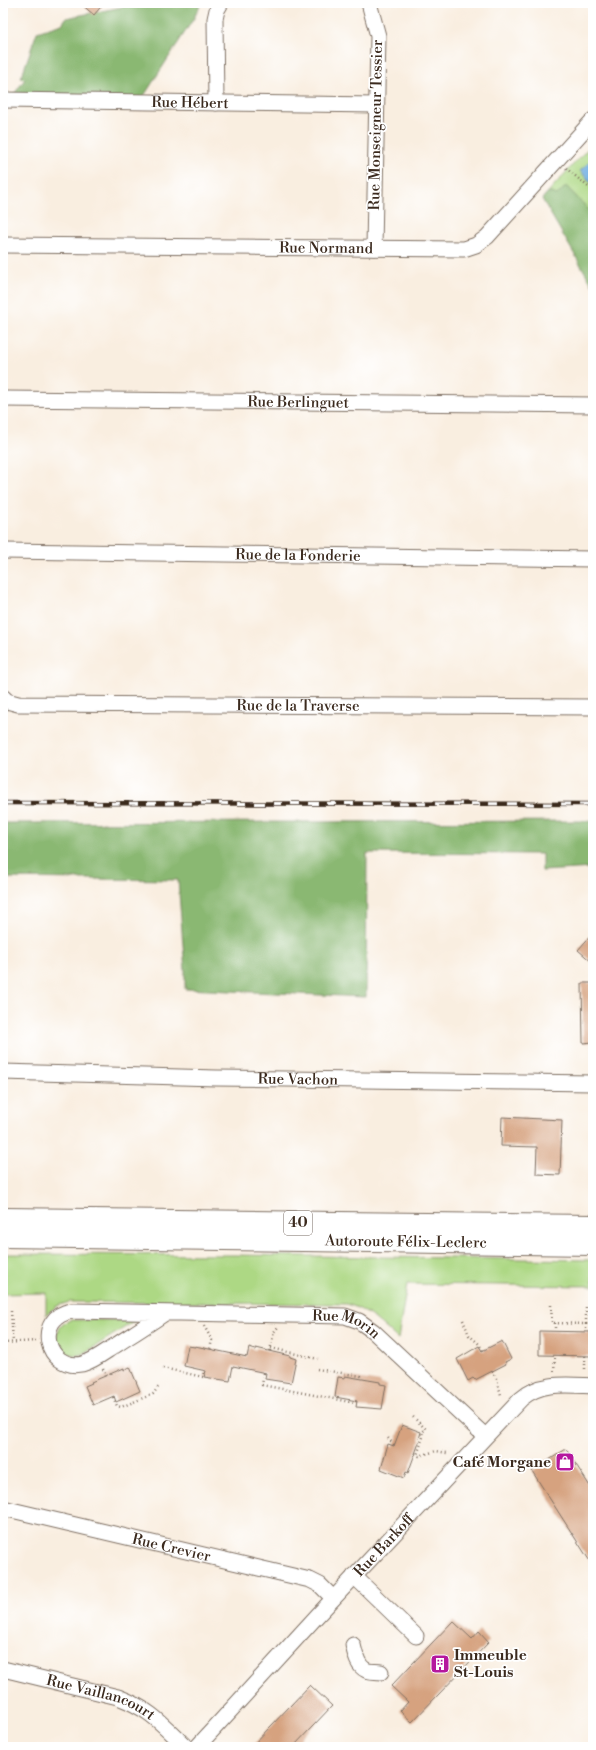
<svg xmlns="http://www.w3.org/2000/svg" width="596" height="1750" viewBox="0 0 596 1750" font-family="'Libre Bodoni',serif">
	<rect width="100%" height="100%" fill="#fff"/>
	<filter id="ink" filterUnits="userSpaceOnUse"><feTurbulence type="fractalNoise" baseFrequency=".025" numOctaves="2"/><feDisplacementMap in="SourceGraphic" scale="8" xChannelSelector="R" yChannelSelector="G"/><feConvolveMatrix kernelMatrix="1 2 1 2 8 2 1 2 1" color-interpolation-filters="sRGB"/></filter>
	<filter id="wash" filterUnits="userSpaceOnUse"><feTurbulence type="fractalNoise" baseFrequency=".012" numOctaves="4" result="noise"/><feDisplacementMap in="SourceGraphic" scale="16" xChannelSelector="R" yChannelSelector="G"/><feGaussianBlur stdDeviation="0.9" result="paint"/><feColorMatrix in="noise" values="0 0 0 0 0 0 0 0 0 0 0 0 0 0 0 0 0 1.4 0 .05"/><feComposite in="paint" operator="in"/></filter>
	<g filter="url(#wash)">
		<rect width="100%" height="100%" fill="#f9eee0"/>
		<!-- green -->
		<g fill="#add884" stroke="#748151">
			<path d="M 593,143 L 593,158 L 580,171 L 593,185 L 593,214 L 566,187 L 557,196 L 548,192 Z"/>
			<path d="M 3,1254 L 234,1255 L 593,1260 L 593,1286 L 407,1284 L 398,1339 C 382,1325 368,1310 347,1304 L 69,1302 L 57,1306 L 46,1315 L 46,1293 L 3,1294 Z"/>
			<path d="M 70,1320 L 133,1320 L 135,1321 L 83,1354 C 58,1361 45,1331 70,1320 Z"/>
		</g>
		<!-- forest -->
		<g fill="#8ab872" stroke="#627148">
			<path d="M 130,3 L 201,3 L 194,18 L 140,102 L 12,97 L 25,79 L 21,78 L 37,32 L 62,24 L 66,18 L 127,6 Z"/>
			<path d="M 566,186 L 593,214 L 593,286 L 542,199 L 548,192 L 557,195 Z"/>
			<path d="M 593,821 L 593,868 L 542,871 L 542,854 L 367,853 L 366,997 L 185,989 L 185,971 L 178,880 L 3,878 L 3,823 Z"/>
		</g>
		<!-- water -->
		<path fill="#6eaee2" stroke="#546c80" d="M 593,158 L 593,184 L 580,171 Z"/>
		<g id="blocks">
			<!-- building -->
			<g fill="#d6a27f">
				<path d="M 80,3 L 104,3 L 94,15 Z"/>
				<path d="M 593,933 L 593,963 L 578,950 Z"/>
				<path d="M 582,983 L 593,983 L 593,1042 L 583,1043 Z"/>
				<path d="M 502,1117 L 562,1120 L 560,1175 L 536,1174 L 537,1147 L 501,1146 Z"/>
				<path d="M 539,1331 L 593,1332 L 593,1356 L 539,1355 Z"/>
				<path d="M 502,1341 L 511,1359 L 505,1362 L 506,1364 L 475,1380 L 473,1378 L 468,1381 L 457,1359 L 479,1346 L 482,1351 Z"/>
				<path d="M 188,1346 L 195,1347 L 195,1346 L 247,1357 L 249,1348 L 256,1350 L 256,1348 L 290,1356 L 290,1357 L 296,1359 L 291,1383 L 265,1379 L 266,1373 L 233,1366 L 230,1381 L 204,1377 L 206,1371 L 184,1366 Z"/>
				<path d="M 130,1367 L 140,1391 L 116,1402 L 114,1396 L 93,1405 L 85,1386 L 92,1383 L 91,1382 L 124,1368 L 124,1370 Z"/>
				<path d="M 345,1376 L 380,1382 L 380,1384 L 386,1385 L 382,1409 L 356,1407 L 357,1401 L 335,1397 L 338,1377 L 345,1378 Z"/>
				<path d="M 402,1425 L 421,1432 L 419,1439 L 420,1440 L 408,1473 L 406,1472 L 404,1478 L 381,1469 L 388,1444 L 394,1446 Z"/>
				<path d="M 566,1449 L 593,1491 L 593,1566 L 532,1471 Z"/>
				<path d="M 453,1621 L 472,1639 L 479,1631 L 489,1642 L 412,1722 L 400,1711 L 408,1702 L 391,1686 Z"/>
				<path d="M 310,1685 L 332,1706 L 293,1747 L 251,1747 Z"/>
			</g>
		</g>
	</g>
	<g filter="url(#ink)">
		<use href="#blocks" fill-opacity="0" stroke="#7e6f62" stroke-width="1"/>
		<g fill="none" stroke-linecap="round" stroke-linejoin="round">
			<!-- minor casing -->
			<g stroke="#7e6f62" stroke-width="17">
				<g id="minor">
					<path d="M 369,3 L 378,36 L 374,248"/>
					<path id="s1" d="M 3,100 L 376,105"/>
					<path d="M 216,103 L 215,19 L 217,10 L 221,3"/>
					<path id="s2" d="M 3,245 L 464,249 L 476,245 L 487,237 L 593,120"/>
					<path id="s3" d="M 3,399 L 593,405"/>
					<path id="s4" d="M 3,551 L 593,559"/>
					<path id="s5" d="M 3,697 L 7,701 L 18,704 L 593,707"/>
					<path id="s6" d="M 3,1072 L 216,1078 L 593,1083"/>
					<path id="s7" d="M 165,1313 C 149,1324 133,1334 116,1345 C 106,1351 94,1361 82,1364 C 46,1371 33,1317 72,1311 L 345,1316 L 359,1321 L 373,1331 L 485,1436"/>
					<path id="s8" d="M 3,1508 L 310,1580 L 320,1585 L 333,1598"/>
					<path d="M 354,1576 L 416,1636"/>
					<path d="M 353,1645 C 355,1653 357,1666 366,1670 C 369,1672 377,1671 381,1672"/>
					<path id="s9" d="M 3,1669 L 118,1697 C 150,1709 162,1724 186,1747"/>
					<path id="s10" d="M 197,1747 L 317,1616 L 521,1399 C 541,1381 568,1385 593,1386"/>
				</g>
			</g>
			<!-- highway casing -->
			<g stroke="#7e6f62" stroke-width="24">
				<g id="highway">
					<path d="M 3,1219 L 593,1226"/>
					<path id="s11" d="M 3,1236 L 593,1244"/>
				</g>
			</g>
			<!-- path -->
			<g stroke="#7e6f62" stroke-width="2.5" stroke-dasharray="1 3" stroke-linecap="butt">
				<path d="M 566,168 L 593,191"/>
				<path d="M 551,1305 L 552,1323 L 586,1324 L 586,1332"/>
				<path d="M 11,1311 L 13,1342"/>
				<path d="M 463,1320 L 469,1335 L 479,1344 L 483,1351"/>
				<path d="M 555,1323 L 555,1331"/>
				<path d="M 586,1324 L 586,1306"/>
				<path d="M 204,1326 L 212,1340 L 210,1349"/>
				<path d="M 3,1343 L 37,1341"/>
				<path d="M 271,1348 L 318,1359"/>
				<path d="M 270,1351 L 274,1332 L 278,1327"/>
				<path d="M 585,1356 L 585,1372"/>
				<path d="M 163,1368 L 203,1377 L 204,1370"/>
				<path d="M 103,1369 L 106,1376"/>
				<path d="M 317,1369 L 361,1376 L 361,1379"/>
				<path d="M 492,1371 L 497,1380 L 501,1395"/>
				<path d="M 554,1371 L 555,1356"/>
				<path d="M 264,1373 L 262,1385 L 355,1403 L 356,1401"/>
				<path d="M 113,1397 L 117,1406 L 121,1407 L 153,1394 L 159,1386"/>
				<path d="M 413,1417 L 426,1429 L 422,1432 L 423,1437 L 417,1455"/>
				<path d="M 388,1438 L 394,1445"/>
				<path d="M 415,1454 L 419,1456 L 436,1451 L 447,1453"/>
			</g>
			<!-- minor -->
			<use href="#minor" stroke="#fff" stroke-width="15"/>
			<!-- highway -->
			<use href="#highway" stroke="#fff" stroke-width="22"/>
			<!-- rail casing -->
			<g stroke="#3b2a1e" stroke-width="4.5">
				<path id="rail" d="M 3,803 L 593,804"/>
			</g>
			<!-- rail -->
			<use href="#rail" stroke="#fff" stroke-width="3" stroke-dasharray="9" stroke-linecap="butt"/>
		</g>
	</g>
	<!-- icons -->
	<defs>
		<g id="shop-square" transform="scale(1)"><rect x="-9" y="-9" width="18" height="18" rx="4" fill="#b5179e" stroke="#fff"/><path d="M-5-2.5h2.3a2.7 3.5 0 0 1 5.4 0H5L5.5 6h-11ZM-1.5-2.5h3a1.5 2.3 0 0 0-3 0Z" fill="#fff"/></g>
		<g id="building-square" transform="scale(1)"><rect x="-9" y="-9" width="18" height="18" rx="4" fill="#b5179e" stroke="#fff"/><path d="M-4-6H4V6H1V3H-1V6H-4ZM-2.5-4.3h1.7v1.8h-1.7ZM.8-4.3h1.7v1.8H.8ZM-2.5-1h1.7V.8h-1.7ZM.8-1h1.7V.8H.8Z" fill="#fff"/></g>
	</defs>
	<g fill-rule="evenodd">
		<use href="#shop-square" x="565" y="1462"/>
		<use href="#building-square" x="440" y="1664"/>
	</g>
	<g text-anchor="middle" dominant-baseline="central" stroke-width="3.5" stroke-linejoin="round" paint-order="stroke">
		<!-- shield labels -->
		<rect fill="#fff" stroke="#766a62" stroke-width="1" x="284" y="1211" width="28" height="24" rx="3"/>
		<g font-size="14" font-weight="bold" fill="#3b2a1e">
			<text x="298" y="1223">40</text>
		</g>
		<!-- street labels -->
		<g font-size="15" fill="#3b2a1e" stroke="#fff">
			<text stroke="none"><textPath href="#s1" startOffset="187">Rue Hébert</textPath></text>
			<text transform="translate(376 125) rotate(-89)">Rue Monseigneur Tessier</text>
			<text stroke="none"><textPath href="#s2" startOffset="323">Rue Normand</textPath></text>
			<text stroke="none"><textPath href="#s3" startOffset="295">Rue Berlinguet</textPath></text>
			<text stroke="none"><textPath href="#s4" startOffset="295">Rue de la Fonderie</textPath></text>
			<text stroke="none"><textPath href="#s5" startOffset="297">Rue de la Traverse</textPath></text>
			<text stroke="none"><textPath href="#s6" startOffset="295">Rue Vachon</textPath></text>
			<text stroke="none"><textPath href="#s11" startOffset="403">Autoroute Félix-Leclerc</textPath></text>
			<text stroke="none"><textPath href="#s7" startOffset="462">Rue Morin</textPath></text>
			<text stroke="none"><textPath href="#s10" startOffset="275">Rue Barkoff</textPath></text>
			<text stroke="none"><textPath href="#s8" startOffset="173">Rue Crevier</textPath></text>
			<text stroke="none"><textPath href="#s9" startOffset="102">Rue Vaillancourt</textPath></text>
		</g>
		<!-- poi labels -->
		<g font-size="15" font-weight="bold" fill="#3b2a1e" stroke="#fff" text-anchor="end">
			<text x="551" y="1462">Café Morgane</text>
			<text x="454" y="1655" text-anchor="start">Immeuble<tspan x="454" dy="17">St-Louis</tspan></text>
		</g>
	</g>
	<!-- margin -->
	<rect width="596" height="1750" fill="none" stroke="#fff" stroke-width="16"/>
</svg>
